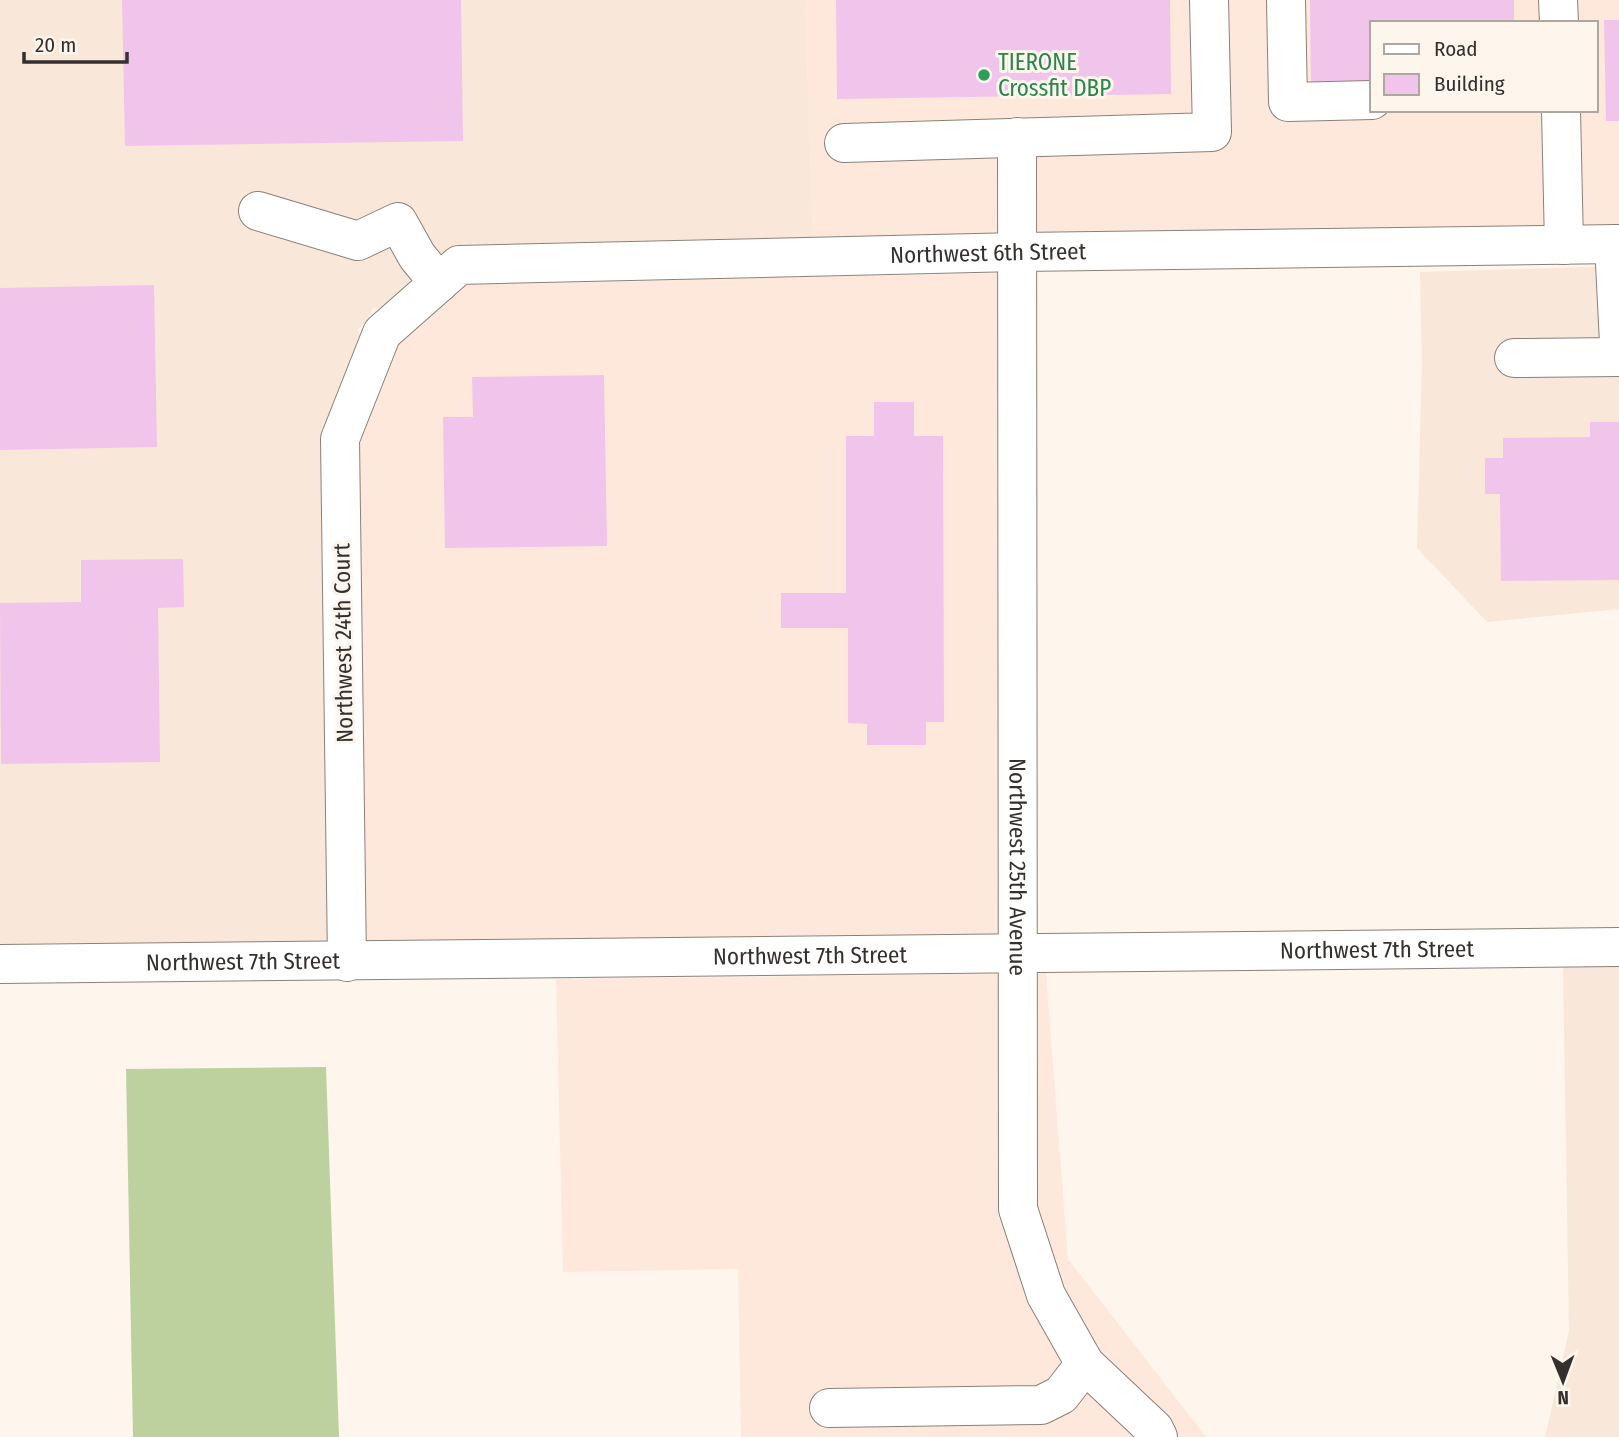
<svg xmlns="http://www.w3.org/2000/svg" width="1619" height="1437" viewBox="0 0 1619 1437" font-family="'Fira Sans Condensed',sans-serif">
	<rect width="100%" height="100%" fill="#fef5ed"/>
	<!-- commercial -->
	<g fill="#fee8db" fill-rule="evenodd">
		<path d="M 805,0 L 1619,0 L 1619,224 L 813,237 ZM 1372,23 L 1596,23 L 1596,110 L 1372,110 Z"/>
		<path d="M 1001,273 L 1001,934 L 364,941 L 358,443 L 396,346 L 465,285 Z"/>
		<path d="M 1046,973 L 1068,1259 L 1206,1437 L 1178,1437 L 1169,1420 L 1099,1351 L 1062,1285 L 1035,1205 L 1036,974 Z"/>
		<path d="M 1001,974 L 1001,1216 L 1070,1375 L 1134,1437 L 741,1437 L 738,1269 L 563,1272 L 556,979 Z"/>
	</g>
	<!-- built -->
	<g fill="#f9e7d9">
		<path d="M 0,0 L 805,0 L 813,237 L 458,245 L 448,249 L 379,310 L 373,307 L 367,321 L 357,330 L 361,336 L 329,941 L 0,944 Z"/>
		<path d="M 1619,266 L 1619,609 L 1487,622 L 1417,548 L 1422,364 L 1420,272 Z"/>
		<path d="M 1563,967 L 1619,967 L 1619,1437 L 1545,1437 L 1569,1331 Z"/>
	</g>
	<!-- forest -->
	<path fill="#bcd19e" d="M 326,1067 L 339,1437 L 133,1437 L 126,1069 Z"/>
	<!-- building -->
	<g fill="#f1c4eb">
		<path d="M 122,0 L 461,0 L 463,141 L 125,146 Z"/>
		<path d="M 836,0 L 1170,0 L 1171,94 L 837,99 Z"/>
		<path d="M 1310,0 L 1514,0 L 1514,23 L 1372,23 L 1372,89 L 1311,90 Z"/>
		<path d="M 1604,20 L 1619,20 L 1619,121 L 1606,121 Z"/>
		<path d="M 154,285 L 157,447 L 0,450 L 0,288 Z"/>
		<path d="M 604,375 L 607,546 L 445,548 L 443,417 L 473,417 L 472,377 Z"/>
		<path d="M 874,402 L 914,402 L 914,436 L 943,436 L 944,722 L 926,722 L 926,745 L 867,745 L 867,724 L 848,723 L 848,628 L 781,628 L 781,593 L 846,593 L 846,436 L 874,436 Z"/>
		<path d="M 1590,422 L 1619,422 L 1619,580 L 1501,581 L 1500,494 L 1485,494 L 1485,458 L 1503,458 L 1503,438 L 1590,437 Z"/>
		<path d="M 183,559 L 184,607 L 158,608 L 160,762 L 1,764 L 0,603 L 81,602 L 81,560 Z"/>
	</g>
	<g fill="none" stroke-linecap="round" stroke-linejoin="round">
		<!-- minor casing -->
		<g stroke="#8a8078" stroke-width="40">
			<g id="minor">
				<path d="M 1286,0 L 1288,102 L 1372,100"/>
				<path d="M 1558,0 L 1559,23"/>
				<path d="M 1561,110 L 1564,245"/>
				<path id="s1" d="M 1017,137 L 1018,1209 L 1046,1295 L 1085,1364 L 1154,1429 L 1158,1437"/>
				<path d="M 844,143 L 1212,132 L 1209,0"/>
				<path d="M 258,211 L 358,241 L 398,222 L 417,256 L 439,283"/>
				<path d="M 1614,244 L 1619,343"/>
				<path d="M 1514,358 L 1619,357"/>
				<path id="s2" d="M 347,962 L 340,439 L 382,333 L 459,265 L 1019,252 L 1619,244"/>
				<path id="s3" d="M 0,964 L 1619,947"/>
				<path d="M 829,1408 L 1041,1405 L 1061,1395 L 1085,1364"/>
			</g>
		</g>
		<!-- minor -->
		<use href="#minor" stroke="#fff" stroke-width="38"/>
	</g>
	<!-- markers -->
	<circle fill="#2e9e5b" stroke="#fef5ed" stroke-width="2.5" cx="984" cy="75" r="7"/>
	<g text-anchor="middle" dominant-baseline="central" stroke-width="6" stroke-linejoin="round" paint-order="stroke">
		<!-- leisure labels -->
		<g font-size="23" fill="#27864d" stroke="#fef5ed" text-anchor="start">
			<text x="998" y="62">TIERONE<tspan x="998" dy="26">Crossfit DBP</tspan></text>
		</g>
		<!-- street labels -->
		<g font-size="23" fill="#35302d" stroke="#fef5ed">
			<text stroke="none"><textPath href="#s2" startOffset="1269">Northwest 6th Street</textPath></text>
			<text transform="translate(343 643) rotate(-91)">Northwest 24th Court</text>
			<text stroke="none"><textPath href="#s1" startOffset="730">Northwest 25th Avenue</textPath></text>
			<text stroke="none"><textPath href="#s3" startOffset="1377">Northwest 7th Street</textPath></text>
			<text stroke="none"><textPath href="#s3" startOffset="810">Northwest 7th Street</textPath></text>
			<text stroke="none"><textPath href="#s3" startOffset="243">Northwest 7th Street</textPath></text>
		</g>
	</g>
	<!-- legend -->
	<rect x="1370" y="21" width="228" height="91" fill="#fef5ed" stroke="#aea6a0" stroke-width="2"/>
	<rect x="1384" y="44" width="35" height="10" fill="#ffffff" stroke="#aea6a0" stroke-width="2"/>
	<text x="1434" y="56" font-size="21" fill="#35302d">Road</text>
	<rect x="1384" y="74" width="35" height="21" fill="#f1c4eb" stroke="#aea6a0" stroke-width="2"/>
	<text x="1434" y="91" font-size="21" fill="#35302d">Building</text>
	<!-- north arrow -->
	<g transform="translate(1563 1381) rotate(179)" stroke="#fef5ed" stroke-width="5" paint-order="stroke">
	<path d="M0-5L12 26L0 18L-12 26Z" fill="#35302d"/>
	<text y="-10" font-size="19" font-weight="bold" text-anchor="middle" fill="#35302d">N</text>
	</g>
	<!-- scale -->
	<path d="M24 52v10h103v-10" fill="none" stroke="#35302d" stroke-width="3.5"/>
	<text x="35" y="52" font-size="21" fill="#35302d" stroke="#fef5ed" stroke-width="5" paint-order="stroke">20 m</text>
</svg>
